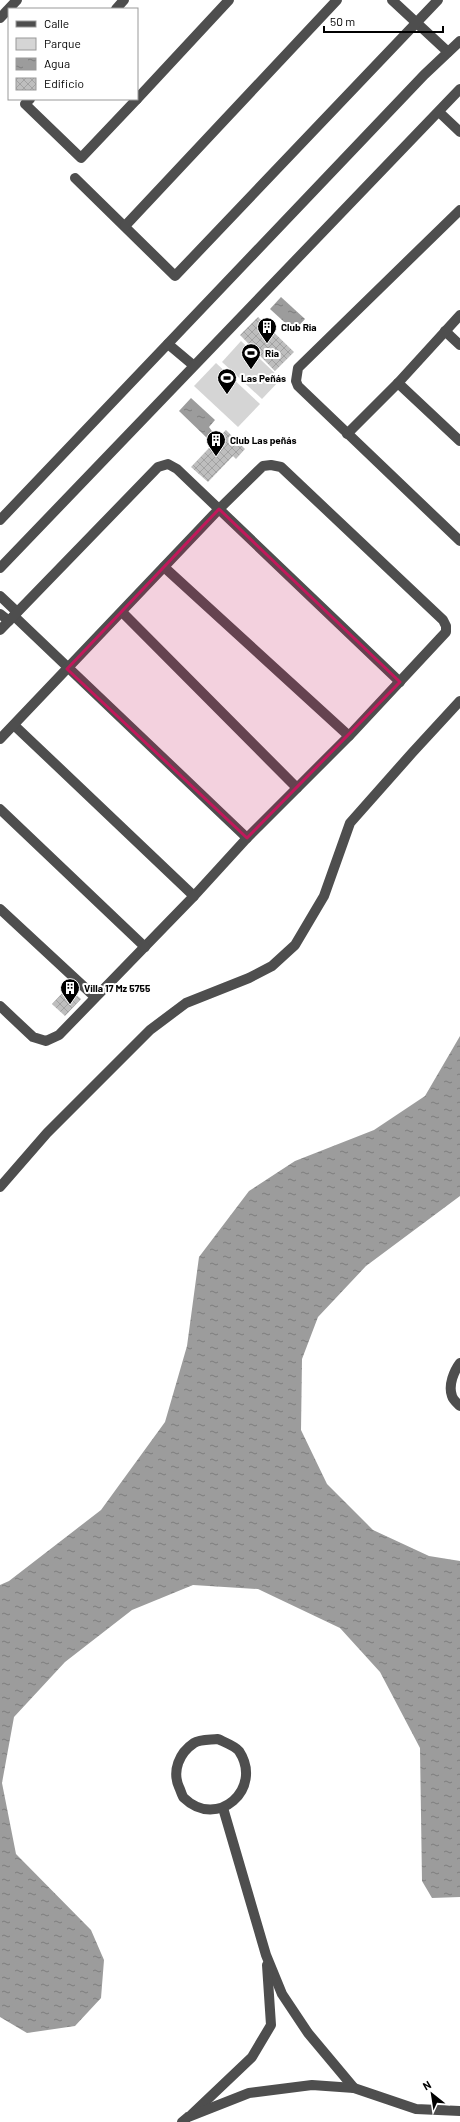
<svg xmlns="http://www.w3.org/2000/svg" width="460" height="2122" viewBox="0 0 460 2122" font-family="Barlow,sans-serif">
	<defs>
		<pattern id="water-ripples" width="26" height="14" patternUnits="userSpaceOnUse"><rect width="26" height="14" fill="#9c9c9c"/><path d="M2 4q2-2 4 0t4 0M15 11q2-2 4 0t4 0" fill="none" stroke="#7d7d7d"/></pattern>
		<pattern id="building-cross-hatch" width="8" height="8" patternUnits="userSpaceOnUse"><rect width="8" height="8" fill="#bebebe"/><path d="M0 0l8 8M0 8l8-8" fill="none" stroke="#a2a2a2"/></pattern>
	</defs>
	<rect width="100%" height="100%" fill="#fff"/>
	<!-- park -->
	<g fill="#d5d5d5">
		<path d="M 241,341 L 281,379 L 262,399 L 222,362 Z"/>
		<path d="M 216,363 L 260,404 L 238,427 L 194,386 Z"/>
	</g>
	<!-- water -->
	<g fill="url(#water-ripples)">
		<path d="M 281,297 L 305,319 L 294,331 L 270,309 Z"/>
		<path d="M 191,398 L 215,420 L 209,427 L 214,434 L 208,439 L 179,411 Z"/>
		<path d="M 460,1036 L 460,1196 L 366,1266 L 318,1317 L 302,1359 L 301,1430 L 327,1484 L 373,1530 L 429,1556 L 460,1561 L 460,1897 L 432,1898 L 422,1881 L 420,1748 L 380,1672 L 340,1628 L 258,1589 L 193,1585 L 132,1610 L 65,1662 L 14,1717 L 2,1783 L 16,1854 L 91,1930 L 104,1960 L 101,1998 L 75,2026 L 27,2033 L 0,2017 L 0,1585 L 9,1581 L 101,1510 L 165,1422 L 187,1346 L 199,1257 L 249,1191 L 295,1161 L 374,1130 L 425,1096 Z"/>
	</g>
	<!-- building -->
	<g fill="url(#building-cross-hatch)">
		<path d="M 258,317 L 294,352 L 275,371 L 240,335 Z"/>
		<path d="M 226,430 L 245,449 L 236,459 L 233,456 L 208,482 L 191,467 Z"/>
		<path d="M 68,987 L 81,999 L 65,1016 L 52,1004 Z"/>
	</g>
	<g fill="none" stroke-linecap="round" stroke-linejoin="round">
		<!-- minor -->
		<g stroke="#4e4e4e" stroke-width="10">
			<path d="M 392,0 L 448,52"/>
			<path d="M 116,9 L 124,0"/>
			<path d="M 0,18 L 17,0"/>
			<path d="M 30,99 L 25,104 L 81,158 L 137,99"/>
			<path d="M 137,99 L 229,0"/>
			<path d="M 439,112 L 460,132"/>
			<path d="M 75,178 L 175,276 L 438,0"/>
			<path d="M 460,210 L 298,368 L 296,381 L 298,386 L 460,541"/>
			<path d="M 125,226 L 337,0"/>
			<path d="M 445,331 L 460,345"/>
			<path d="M 168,344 L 193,365"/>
			<path d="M 398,383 L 460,441"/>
			<path d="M 347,434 L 398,383 L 460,315"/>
			<path d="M 0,520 L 424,75 L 460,41"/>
			<path d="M 164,567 L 349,736"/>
			<path d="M 0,568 L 460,89"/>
			<path d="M 0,596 L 17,612"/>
			<path d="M 122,612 L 297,788"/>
			<path d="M 0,614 L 9,621"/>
			<path d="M 14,616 L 247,838"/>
			<path d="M 0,630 L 158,467 L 168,464 L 177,469 L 400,682"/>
			<path d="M 14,725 L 194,896"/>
			<path d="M 0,739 L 219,509 L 263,466 L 271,465 L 281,467 L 443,620 L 446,626 L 446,632 L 349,736 L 247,838 L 194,896 L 59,1035 L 46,1041 L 33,1037 L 0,1006"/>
			<path d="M 0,809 L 145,947"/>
			<path d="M 0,909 L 95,997"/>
			<path d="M 0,1187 L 47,1133 L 150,1030 L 186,1003 L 249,978 L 272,966 L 295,945 L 324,896 L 350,823 L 412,753 L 460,701"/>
			<path d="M 460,1363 C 454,1371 448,1385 452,1396 C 453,1400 458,1404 460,1406"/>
			<path d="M 218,1739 C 224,1742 235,1746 239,1751 C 264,1789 217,1830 184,1798 C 182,1796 181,1791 179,1787 C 172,1771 179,1753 194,1743 C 200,1739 211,1740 218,1739 Z"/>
			<path d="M 223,1808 L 266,1955 L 282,1994 L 308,2033 L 354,2088"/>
			<path d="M 192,2114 L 252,2057 L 271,2025 L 267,1965"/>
			<path d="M 182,2122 L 188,2117 L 249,2093 L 312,2085 L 354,2088 L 416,2109 L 460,2111"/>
		</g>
	</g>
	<!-- marked area -->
	<path fill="#c2185b" fill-opacity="0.2" stroke="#c2185b" stroke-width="3" stroke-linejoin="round" d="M 219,509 L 400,682 L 247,838 L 67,669 Z"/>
	<!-- icons -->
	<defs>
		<g id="building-pin" transform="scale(1)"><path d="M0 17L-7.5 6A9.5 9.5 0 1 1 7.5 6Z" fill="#000" stroke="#fff"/><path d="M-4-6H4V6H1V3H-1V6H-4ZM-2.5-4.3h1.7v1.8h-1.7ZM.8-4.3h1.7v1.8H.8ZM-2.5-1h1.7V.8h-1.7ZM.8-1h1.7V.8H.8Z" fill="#fff"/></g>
		<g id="stadium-pin" transform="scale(1)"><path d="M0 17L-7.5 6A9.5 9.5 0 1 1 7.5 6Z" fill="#000" stroke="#fff"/><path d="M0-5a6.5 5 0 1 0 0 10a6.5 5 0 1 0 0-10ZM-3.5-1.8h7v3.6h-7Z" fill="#fff"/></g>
	</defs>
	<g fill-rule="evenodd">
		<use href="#building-pin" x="267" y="327"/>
		<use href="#stadium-pin" x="251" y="353"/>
		<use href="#stadium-pin" x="227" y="378"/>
		<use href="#building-pin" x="216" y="440"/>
		<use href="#building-pin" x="70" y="988"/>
	</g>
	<g text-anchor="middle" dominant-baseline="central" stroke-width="4" stroke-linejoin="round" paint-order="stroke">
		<!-- poi labels -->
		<g font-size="10" font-weight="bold" fill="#000" stroke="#fff" text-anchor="start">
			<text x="281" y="327">Club Ria</text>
			<text x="265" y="353">Ria</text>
			<text x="241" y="378">Las Peñás</text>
			<text x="230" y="440">Club Las peñás</text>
			<text x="84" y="988">Villa 17 Mz 5755</text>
		</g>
	</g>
	<!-- legend -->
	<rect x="8" y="8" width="130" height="92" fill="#ffffff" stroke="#999999"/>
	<rect x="16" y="21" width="20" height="6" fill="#4e4e4e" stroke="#999999"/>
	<text x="44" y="28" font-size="12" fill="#000000">Calle</text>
	<rect x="16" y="38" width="20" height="12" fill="#d5d5d5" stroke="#999999"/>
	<text x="44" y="48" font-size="12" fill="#000000">Parque</text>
	<rect x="16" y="58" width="20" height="12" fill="url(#water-ripples)" stroke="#999999"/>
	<text x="44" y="68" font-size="12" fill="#000000">Agua</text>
	<rect x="16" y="78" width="20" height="12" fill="url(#building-cross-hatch)" stroke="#999999"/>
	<text x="44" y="88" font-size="12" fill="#000000">Edificio</text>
	<!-- north arrow -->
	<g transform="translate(432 2094) rotate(330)" stroke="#ffffff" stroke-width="3" paint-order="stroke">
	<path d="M0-3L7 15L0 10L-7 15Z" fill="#000000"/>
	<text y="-6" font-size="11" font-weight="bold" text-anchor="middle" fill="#000000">N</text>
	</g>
	<!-- scale -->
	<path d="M324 26v6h119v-6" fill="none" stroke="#000000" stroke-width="2"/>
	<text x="330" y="26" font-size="12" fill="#000000" stroke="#ffffff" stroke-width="3" paint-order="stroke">50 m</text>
</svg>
